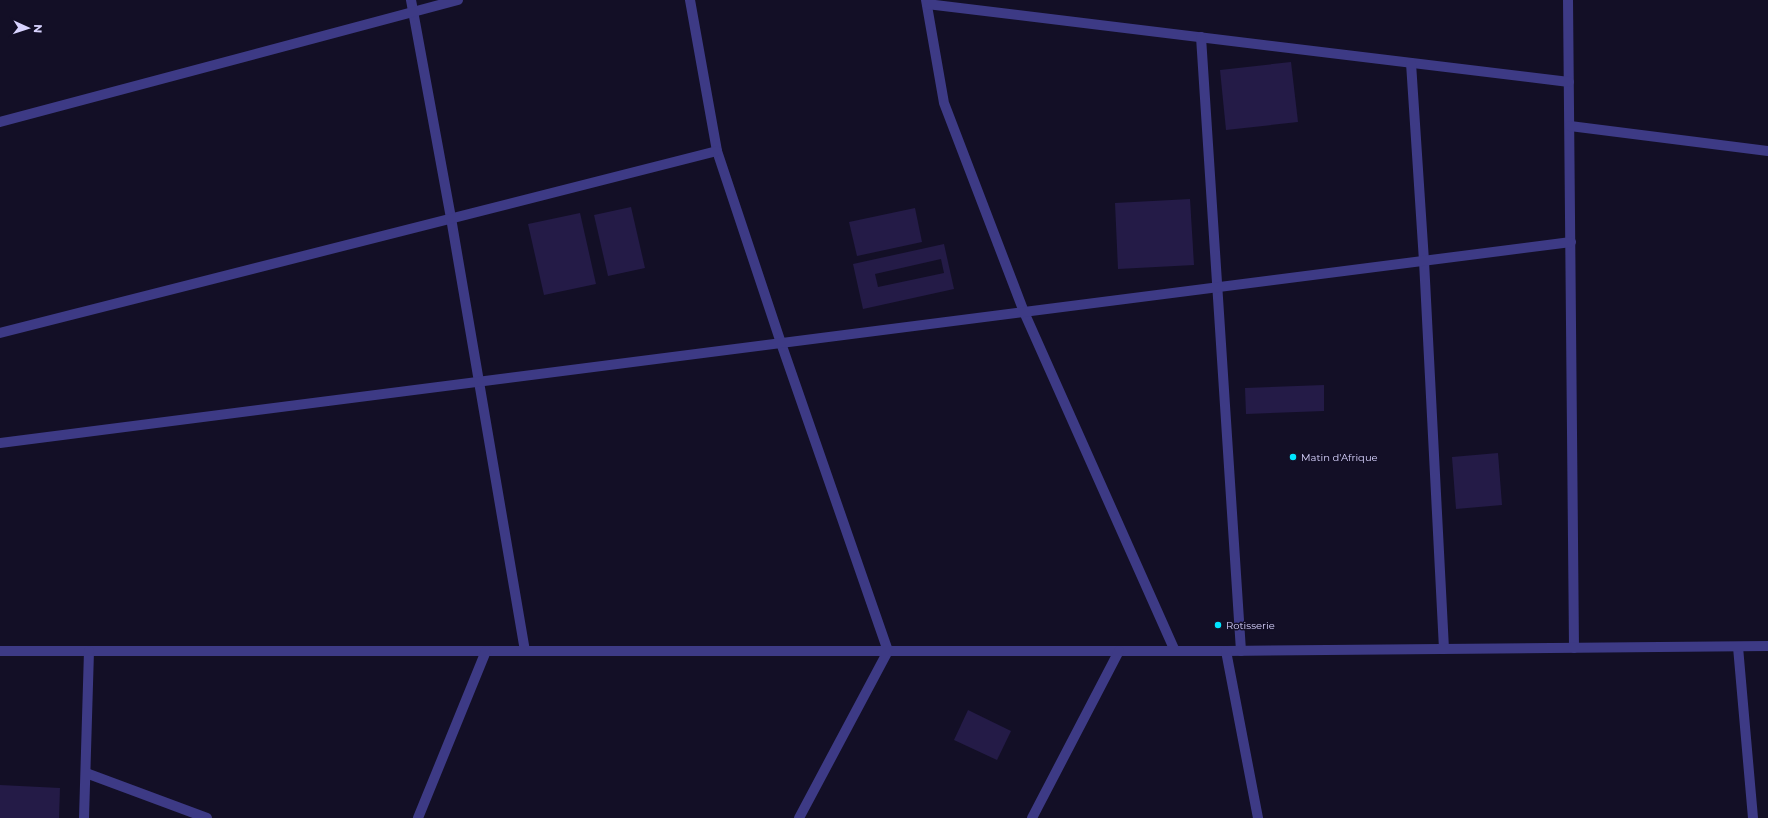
<svg xmlns="http://www.w3.org/2000/svg" width="1768" height="818" viewBox="0 0 1768 818" font-family="Montserrat,sans-serif">
	<rect width="100%" height="100%" fill="#130f26"/>
	<!-- building -->
	<g fill="#241b47" fill-rule="evenodd">
		<path d="M 1291,62 L 1298,122 L 1226,130 L 1220,70 Z"/>
		<path d="M 1190,199 L 1194,265 L 1118,269 L 1115,203 Z"/>
		<path d="M 631,207 L 645,268 L 608,276 L 594,215 Z"/>
		<path d="M 915,208 L 922,242 L 857,256 L 849,222 Z"/>
		<path d="M 580,213 L 596,284 L 544,295 L 528,224 Z"/>
		<path d="M 944,244 L 954,289 L 863,309 L 853,264 ZM 941,259 L 944,273 L 878,287 L 875,274 Z"/>
		<path d="M 1324,385 L 1324,411 L 1246,414 L 1245,388 Z"/>
		<path d="M 1498,453 L 1502,505 L 1456,509 L 1452,457 Z"/>
		<path d="M 968,710 L 1011,731 L 997,760 L 954,740 Z"/>
		<path d="M 0,785 L 60,788 L 59,818 L 0,818 Z"/>
	</g>
	<g fill="none" stroke-linecap="round" stroke-linejoin="round">
		<!-- street -->
		<g stroke="#3d3a85" stroke-width="10">
			<path d="M 411,0 L 451,218 L 525,651"/>
			<path d="M 690,0 L 717,151 L 781,343 L 888,651 L 799,818"/>
			<path d="M 926,0 L 944,103 L 1024,312 L 1175,651"/>
			<path d="M 1568,0 L 1574,648"/>
			<path d="M 927,4 L 1569,82"/>
			<path d="M 1201,37 L 1241,651"/>
			<path d="M 1411,63 L 1424,261 L 1444,649"/>
			<path d="M 0,122 L 458,0"/>
			<path d="M 1570,126 L 1768,151"/>
			<path d="M 0,333 L 717,151"/>
			<path d="M 0,443 L 1571,242"/>
			<path d="M 1738,647 L 1753,818"/>
			<path d="M 0,651 L 1226,651 L 1768,646"/>
			<path d="M 1226,651 L 1258,818"/>
			<path d="M 86,773 L 207,818"/>
			<path d="M 84,818 L 89,651"/>
			<path d="M 418,818 L 486,651"/>
			<path d="M 1032,818 L 1119,651"/>
		</g>
	</g>
	<!-- markers -->
	<g fill="#00e5ff" stroke="#130f26" stroke-width="1.5">
		<circle cx="1293" cy="457" r="4"/>
		<circle cx="1218" cy="625" r="4"/>
	</g>
	<g text-anchor="middle" dominant-baseline="central" stroke-width="3" stroke-linejoin="round" paint-order="stroke">
		<!-- poi labels -->
		<g font-size="10" fill="#d9d4ff" stroke="#130f26" text-anchor="start">
			<text x="1301" y="457">Matin d'Afrique</text>
			<text x="1226" y="625">Rotisserie</text>
		</g>
	</g>
	<!-- north arrow -->
	<g transform="translate(28 28) rotate(93)" stroke="#130f26" stroke-width="3" paint-order="stroke">
	<path d="M0-3L7 15L0 10L-7 15Z" fill="#d9d4ff"/>
	<text y="-6" font-size="11" font-weight="bold" text-anchor="middle" fill="#d9d4ff">N</text>
	</g>
</svg>
